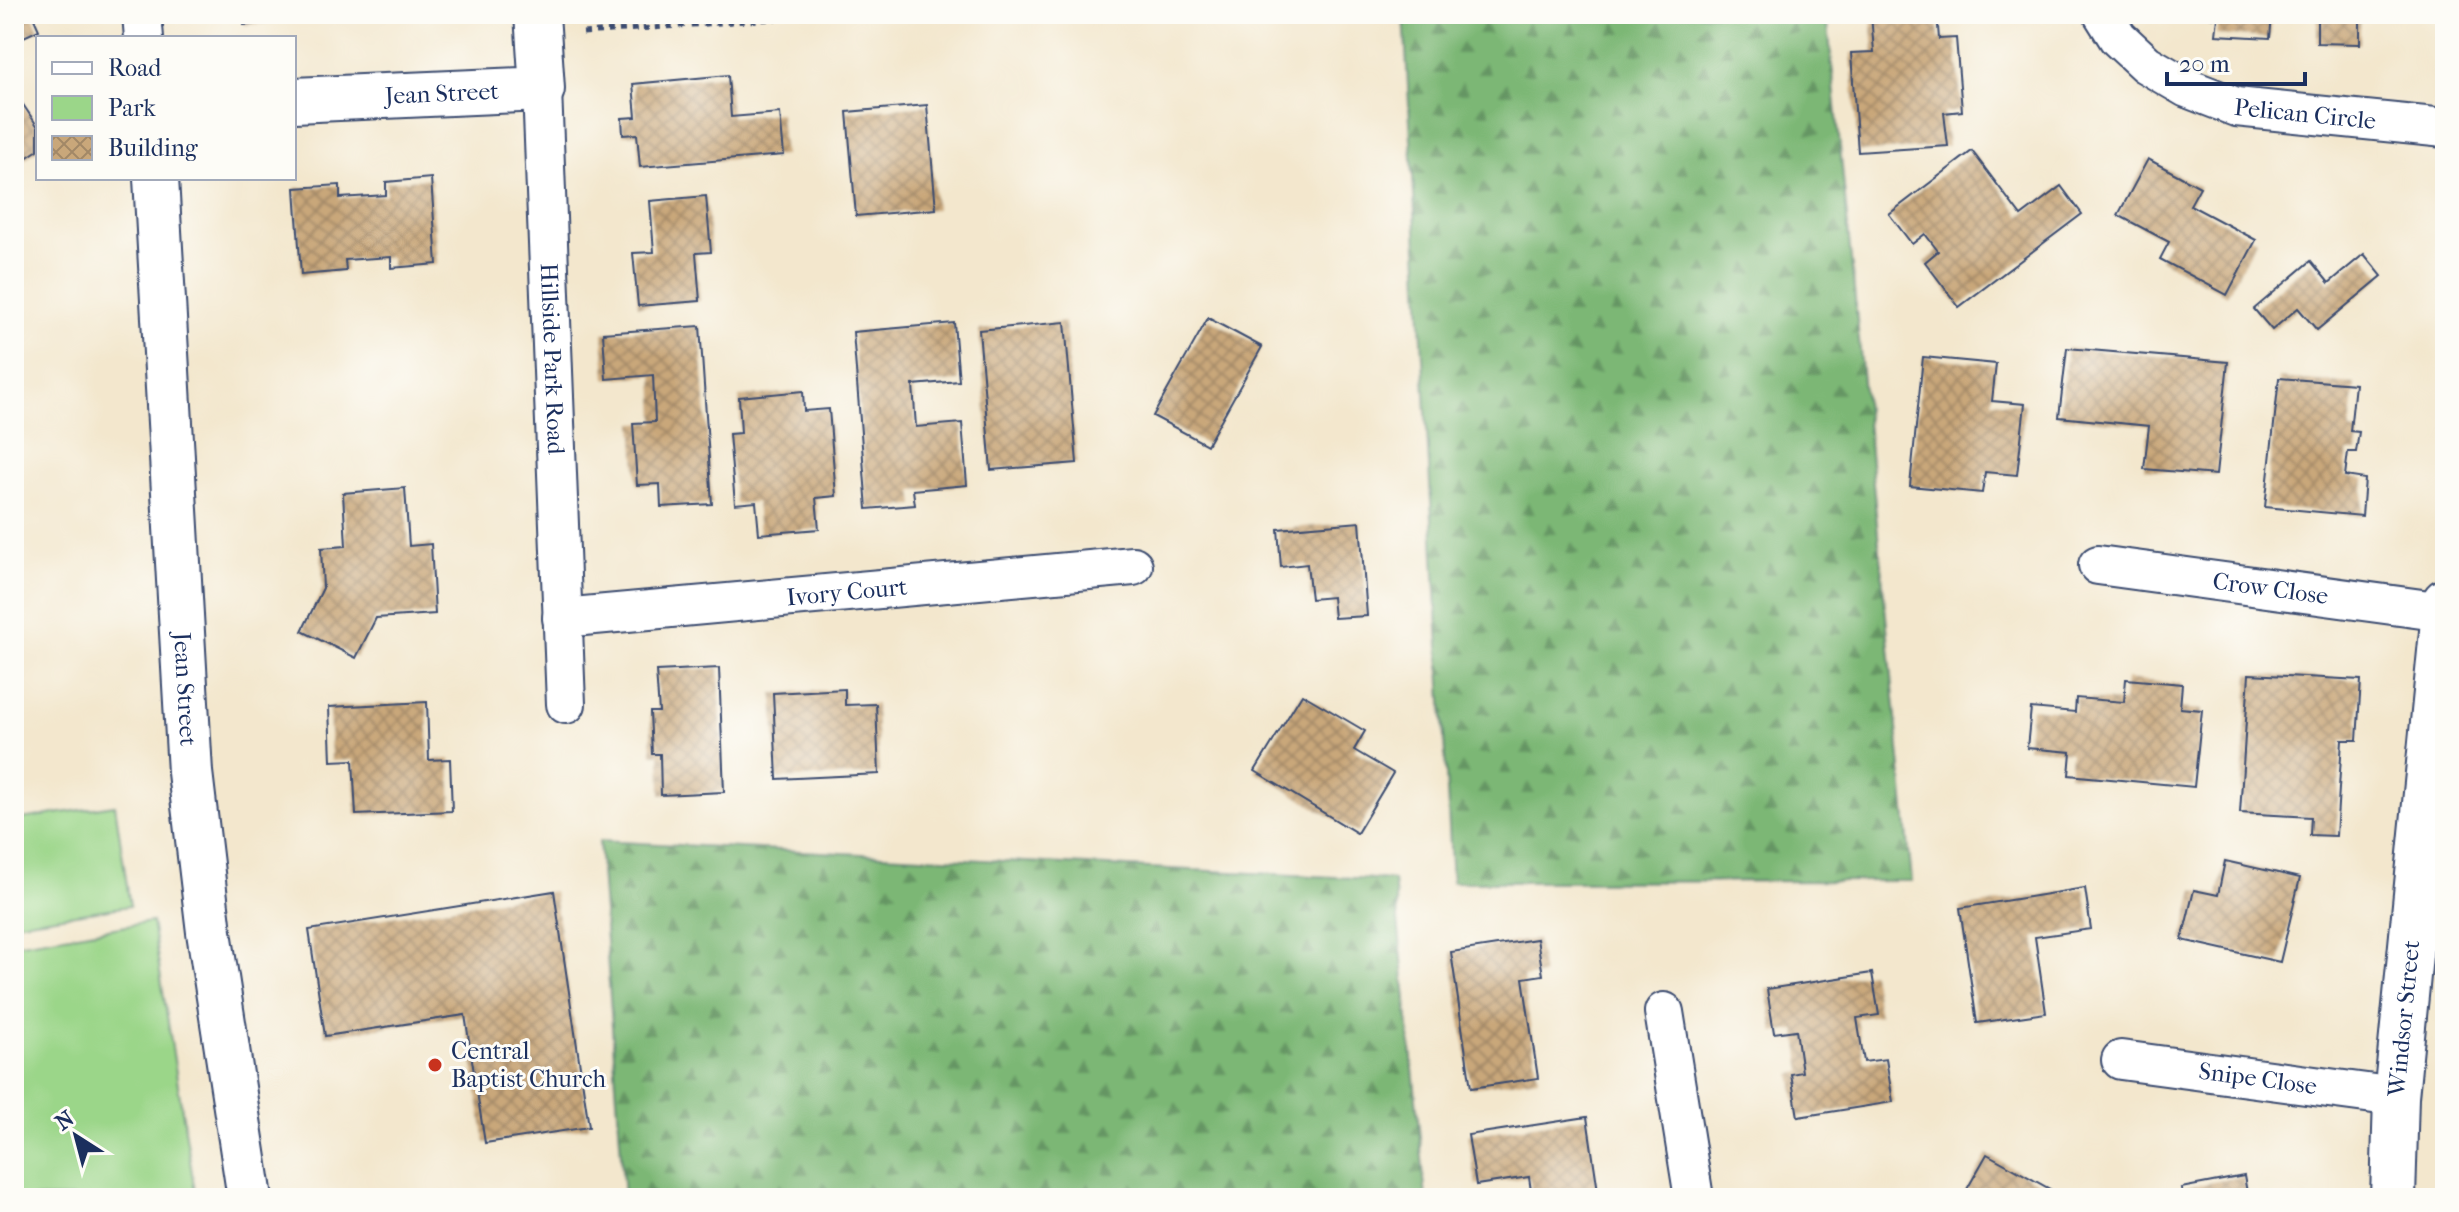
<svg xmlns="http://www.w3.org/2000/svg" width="2459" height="1212" viewBox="0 0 2459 1212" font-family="'IM FELL French Canon',serif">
	<defs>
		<pattern id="forest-firs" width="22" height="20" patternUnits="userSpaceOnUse" patternTransform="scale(2)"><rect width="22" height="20" fill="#7cb775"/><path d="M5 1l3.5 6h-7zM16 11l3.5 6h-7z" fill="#659563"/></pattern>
		<pattern id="building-cross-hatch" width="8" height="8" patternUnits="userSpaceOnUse" patternTransform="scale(2)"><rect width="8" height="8" fill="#c9a77a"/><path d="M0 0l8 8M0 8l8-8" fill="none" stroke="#a28867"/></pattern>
	</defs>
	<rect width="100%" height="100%" fill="#fdfcf7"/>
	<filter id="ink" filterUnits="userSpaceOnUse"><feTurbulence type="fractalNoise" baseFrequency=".0125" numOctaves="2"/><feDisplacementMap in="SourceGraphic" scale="16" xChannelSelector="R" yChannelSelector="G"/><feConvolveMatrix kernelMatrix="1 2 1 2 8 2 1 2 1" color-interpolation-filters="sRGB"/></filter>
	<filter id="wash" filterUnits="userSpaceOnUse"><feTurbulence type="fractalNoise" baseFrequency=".006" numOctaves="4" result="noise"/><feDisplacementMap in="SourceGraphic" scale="32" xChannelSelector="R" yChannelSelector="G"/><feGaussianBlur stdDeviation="1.8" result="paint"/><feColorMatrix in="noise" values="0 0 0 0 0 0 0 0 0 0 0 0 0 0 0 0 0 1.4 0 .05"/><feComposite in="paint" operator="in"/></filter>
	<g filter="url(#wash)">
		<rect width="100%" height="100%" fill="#f3e7cd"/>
		<!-- forest -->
		<g fill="url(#forest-firs)" stroke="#4c736a" stroke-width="2">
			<path d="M 1404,14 L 1827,14 L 1912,881 L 1452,882 Z"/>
			<path d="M 599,841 L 1394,880 L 1426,1198 L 624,1198 Z"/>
		</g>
		<!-- park -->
		<g fill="#9bd689" stroke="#5b8274" stroke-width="2">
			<path d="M 115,805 L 130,906 L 14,923 L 14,820 Z"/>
			<path d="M 152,922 L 196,1198 L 14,1198 L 14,944 Z"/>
		</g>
		<g id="blocks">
			<!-- building -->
			<g fill="url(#building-cross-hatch)">
				<path d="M 14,14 L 32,14 L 39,30 L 15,41 Z"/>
				<path d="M 243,14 L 354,14 L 354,16 L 244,25 Z"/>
				<path d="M 1871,14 L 1937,14 L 1939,39 L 1956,38 L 1962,111 L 1944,113 L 1948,146 L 1858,152 L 1851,53 L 1874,52 Z"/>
				<path d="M 2200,14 L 2272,14 L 2270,38 L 2216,35 L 2218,18 L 2200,16 Z"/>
				<path d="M 2317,14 L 2360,14 L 2360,44 L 2317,43 Z"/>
				<path d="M 728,75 L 731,117 L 780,113 L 784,155 L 640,167 L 637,134 L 623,135 L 622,118 L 636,117 L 633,84 Z"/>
				<path d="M 14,91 L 38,127 L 38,150 L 14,166 Z"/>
				<path d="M 927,105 L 936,209 L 856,216 L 847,112 Z"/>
				<path d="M 1972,151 L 2021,216 L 2061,186 L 2082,214 L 1959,307 L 1925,262 L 1938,251 L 1925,234 L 1912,244 L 1889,214 Z"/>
				<path d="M 2148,159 L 2200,187 L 2190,205 L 2256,240 L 2227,295 L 2160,259 L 2169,242 L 2118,215 Z"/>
				<path d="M 431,178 L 437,264 L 391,268 L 391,257 L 345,260 L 346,271 L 301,275 L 295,188 L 340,185 L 340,198 L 386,195 L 386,182 Z"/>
				<path d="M 706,196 L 711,252 L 696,253 L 700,301 L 638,306 L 633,253 L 654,252 L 650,201 Z"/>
				<path d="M 2364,254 L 2382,276 L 2317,330 L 2298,308 L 2272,330 L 2254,309 L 2311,261 L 2329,283 Z"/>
				<path d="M 1208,318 L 1262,347 L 1207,445 L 1153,416 Z"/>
				<path d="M 1065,322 L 1077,463 L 991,470 L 979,330 Z"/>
				<path d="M 954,323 L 959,381 L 913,385 L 916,427 L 962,423 L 967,485 L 913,490 L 915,505 L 867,509 L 853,332 Z"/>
				<path d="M 700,326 L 712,504 L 661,507 L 660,484 L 637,485 L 633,423 L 655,422 L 653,375 L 606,379 L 603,333 Z"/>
				<path d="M 2067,348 L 2228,362 L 2216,475 L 2144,469 L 2149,426 L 2059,417 Z"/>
				<path d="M 1923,357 L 1996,364 L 1992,401 L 2025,404 L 2017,475 L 1985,472 L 1982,493 L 1910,486 Z"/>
				<path d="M 2279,378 L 2355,384 L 2350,431 L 2359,432 L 2356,452 L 2348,452 L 2345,476 L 2365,479 L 2362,516 L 2265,507 Z"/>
				<path d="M 803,391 L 804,411 L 829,409 L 836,496 L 816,498 L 819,529 L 759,534 L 756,502 L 735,504 L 729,434 L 741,433 L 739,397 Z"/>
				<path d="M 405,488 L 409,546 L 431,544 L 435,614 L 376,618 L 356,658 L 302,631 L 323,588 L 321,548 L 346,546 L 343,493 Z"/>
				<path d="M 1360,522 L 1367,616 L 1334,618 L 1332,597 L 1311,599 L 1307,564 L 1281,567 L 1278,529 Z"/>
				<path d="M 719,668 L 724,792 L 661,795 L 660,754 L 652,754 L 650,712 L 659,712 L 656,671 Z"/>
				<path d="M 2249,674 L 2361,680 L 2357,740 L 2342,740 L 2336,836 L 2310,835 L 2311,817 L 2240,813 Z"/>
				<path d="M 2126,679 L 2182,684 L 2180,708 L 2202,710 L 2194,787 L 2069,775 L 2071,752 L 2027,748 L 2031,708 L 2075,712 L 2076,698 L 2124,702 Z"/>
				<path d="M 845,689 L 845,705 L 876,704 L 879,774 L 777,779 L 773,693 Z"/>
				<path d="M 1302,694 L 1365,731 L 1354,750 L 1393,773 L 1357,833 L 1255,771 Z"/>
				<path d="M 427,702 L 429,760 L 450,759 L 452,811 L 356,815 L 353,760 L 331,761 L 329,707 Z"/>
				<path d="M 2225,861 L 2300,878 L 2280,962 L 2182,940 L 2194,890 L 2218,895 Z"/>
				<path d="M 2085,888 L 2091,929 L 2035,937 L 2046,1013 L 1977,1023 L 1960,908 Z"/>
				<path d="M 554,891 L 589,1127 L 485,1143 L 465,1015 L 325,1036 L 309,930 Z"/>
				<path d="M 1537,939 L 1543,975 L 1523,978 L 1538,1078 L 1471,1088 L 1451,952 Z"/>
				<path d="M 1872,973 L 1879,1015 L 1857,1018 L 1864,1062 L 1886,1059 L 1893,1102 L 1798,1117 L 1791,1074 L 1802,1072 L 1796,1030 L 1774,1033 L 1767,989 Z"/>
				<path d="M 1587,1117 L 1599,1198 L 1532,1198 L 1529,1177 L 1476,1185 L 1468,1135 Z"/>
				<path d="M 1987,1154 L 2066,1198 L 1962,1198 Z"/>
				<path d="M 2244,1176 L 2248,1198 L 2183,1198 L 2181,1188 Z"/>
			</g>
		</g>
	</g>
	<g filter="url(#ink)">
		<use href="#blocks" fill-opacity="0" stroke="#3b4b6f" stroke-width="2"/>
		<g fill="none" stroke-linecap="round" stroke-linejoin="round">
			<!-- minor casing -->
			<g stroke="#3b4b6f" stroke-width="42">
				<g id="minor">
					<path d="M 142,14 L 144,38"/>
					<path id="s1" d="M 2103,14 L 2118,38 L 2146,64 L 2187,88 L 2236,107 L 2445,128"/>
					<path id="s2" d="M 542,89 L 566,704"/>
					<path id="s3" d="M 2098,565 L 2444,612"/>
					<path id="s4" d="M 562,618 L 1133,566"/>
					<path d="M 1664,1012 L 1694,1198"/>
					<path id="s5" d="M 2121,1060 L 2396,1097"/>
				</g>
			</g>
			<!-- tertiary casing -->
			<g stroke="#3b4b6f" stroke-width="48">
				<g id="tertiary">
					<path id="s6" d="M 294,100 L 542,89 L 537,14"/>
					<path id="s7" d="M 156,178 L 190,772 L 209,932 L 250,1198"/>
					<path id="s8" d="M 2393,1198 L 2396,1097 L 2445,601"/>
				</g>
			</g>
			<!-- path -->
			<path stroke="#3b4b6f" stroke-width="5" stroke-dasharray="6 6" stroke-linecap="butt" d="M 583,33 L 842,14"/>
			<!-- minor -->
			<use href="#minor" stroke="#fff" stroke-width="38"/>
			<!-- tertiary -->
			<use href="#tertiary" stroke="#fff" stroke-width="44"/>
		</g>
	</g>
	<!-- markers -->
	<circle fill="#c8321e" stroke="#fdfcf7" stroke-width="3" cx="435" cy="1065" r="8"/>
	<g text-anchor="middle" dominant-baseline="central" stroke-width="6" stroke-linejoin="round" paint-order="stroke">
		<!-- street labels -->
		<g font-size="24" fill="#1b2f5e" stroke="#fdfcf7">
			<text stroke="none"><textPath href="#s6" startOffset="148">Jean Street</textPath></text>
			<text stroke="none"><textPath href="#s1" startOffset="236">Pelican Circle</textPath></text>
			<text stroke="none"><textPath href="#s2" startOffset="270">Hillside Park Road</textPath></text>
			<text stroke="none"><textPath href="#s3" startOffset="174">Crow Close</textPath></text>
			<text stroke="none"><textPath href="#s4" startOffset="286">Ivory Court</textPath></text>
			<text stroke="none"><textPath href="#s7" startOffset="512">Jean Street</textPath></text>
			<text stroke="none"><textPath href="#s8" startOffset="180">Windsor Street</textPath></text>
			<text stroke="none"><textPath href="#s5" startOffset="138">Snipe Close</textPath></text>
		</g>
		<!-- poi labels -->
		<g font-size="24" fill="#1b2f5e" stroke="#fdfcf7" text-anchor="start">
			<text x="451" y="1051">Central<tspan x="451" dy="28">Baptist Church</tspan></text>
		</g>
	</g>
	<!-- margin -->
	<rect width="2459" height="1212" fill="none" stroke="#fdfcf7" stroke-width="48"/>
	<!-- legend -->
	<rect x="36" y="36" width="260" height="144" fill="#fdfcf7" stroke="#a3aaba" stroke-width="2"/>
	<rect x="52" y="62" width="40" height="12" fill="#ffffff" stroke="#a3aaba" stroke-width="2"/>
	<text x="108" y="76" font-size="24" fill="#1b2f5e">Road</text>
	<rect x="52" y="96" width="40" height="24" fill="#9bd689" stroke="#a3aaba" stroke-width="2"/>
	<text x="108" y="116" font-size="24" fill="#1b2f5e">Park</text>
	<rect x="52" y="136" width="40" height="24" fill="url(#building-cross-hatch)" stroke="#a3aaba" stroke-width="2"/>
	<text x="108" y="156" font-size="24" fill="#1b2f5e">Building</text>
	<!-- north arrow -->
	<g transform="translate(76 1136) rotate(324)" stroke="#fdfcf7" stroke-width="6" paint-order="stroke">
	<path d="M0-6L14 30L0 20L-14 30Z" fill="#1b2f5e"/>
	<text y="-12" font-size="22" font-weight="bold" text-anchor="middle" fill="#1b2f5e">N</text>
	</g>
	<!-- scale -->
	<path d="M2167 72v12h138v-12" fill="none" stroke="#1b2f5e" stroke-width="4"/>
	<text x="2179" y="72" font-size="24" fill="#1b2f5e" stroke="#fdfcf7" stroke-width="6" paint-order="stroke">20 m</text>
</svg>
